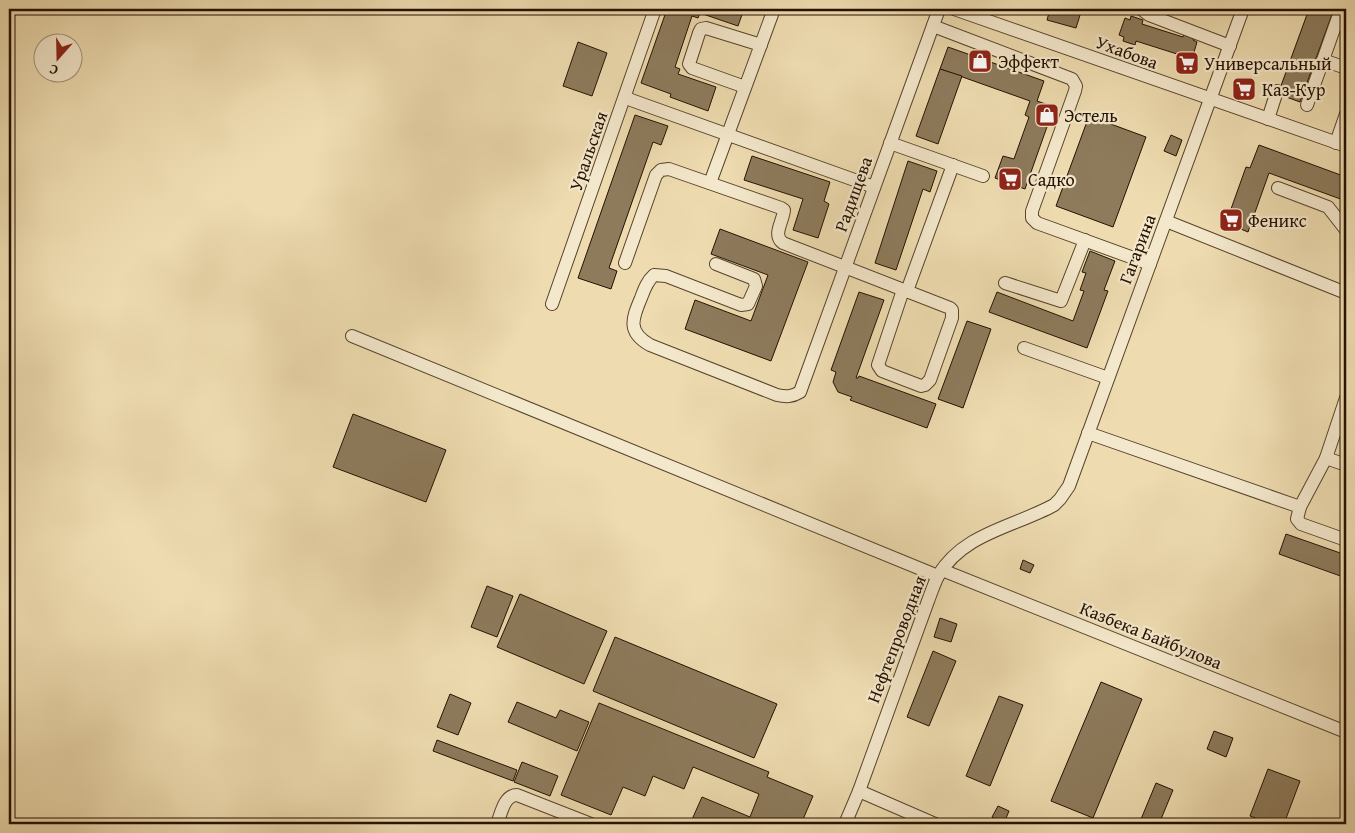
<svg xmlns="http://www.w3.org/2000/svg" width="1355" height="833" viewBox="0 0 1355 833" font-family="'Gentium Book Plus',serif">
	<rect width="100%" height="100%" fill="#eedcb0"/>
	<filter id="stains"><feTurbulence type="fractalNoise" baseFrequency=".004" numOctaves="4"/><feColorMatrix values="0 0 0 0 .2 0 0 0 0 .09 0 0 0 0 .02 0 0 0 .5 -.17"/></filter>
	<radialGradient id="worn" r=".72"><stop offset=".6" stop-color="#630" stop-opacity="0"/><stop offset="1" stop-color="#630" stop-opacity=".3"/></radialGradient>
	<!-- building -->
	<g fill="#8d7b5c" stroke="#241100">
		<path d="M 667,9 L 744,9 L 738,26 L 700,13 L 698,18 L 692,16 L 675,67 L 680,69 L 678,74 L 716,87 L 708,111 L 670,97 L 671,94 L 641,83 Z"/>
		<path d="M 1050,9 L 1071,9 L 1081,12 L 1076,28 L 1047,20 Z"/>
		<path d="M 1309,9 L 1334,9 L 1300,102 L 1278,94 Z"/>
		<path d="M 1131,16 L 1143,20 L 1142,24 L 1183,37 L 1184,34 L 1194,37 L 1193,40 L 1197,42 L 1192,59 L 1187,58 L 1185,62 L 1176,58 L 1177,54 L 1136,41 L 1135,45 L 1123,41 L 1124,37 L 1119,35 L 1125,18 L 1130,20 Z"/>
		<path d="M 578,42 L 607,53 L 592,96 L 563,86 Z"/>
		<path d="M 948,47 L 1044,81 L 1037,101 L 1054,107 L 1025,189 L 995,178 L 1003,156 L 1014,159 L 1029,117 L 1025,115 L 1030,101 L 940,69 Z"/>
		<path d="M 940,69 L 962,76 L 938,144 L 916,136 Z"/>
		<path d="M 635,115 L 668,126 L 661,145 L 653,142 L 609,268 L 617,271 L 611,289 L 578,278 Z"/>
		<path d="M 1089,116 L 1146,137 L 1113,227 L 1056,206 Z"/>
		<path d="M 1171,135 L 1182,140 L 1176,156 L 1164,151 Z"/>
		<path d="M 1259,145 L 1346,177 L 1346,201 L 1269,173 L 1248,232 L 1226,223 L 1246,167 L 1250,168 Z"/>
		<path d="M 752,156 L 830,182 L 824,201 L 829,204 L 818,238 L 793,230 L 803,199 L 744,180 Z"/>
		<path d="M 908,161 L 937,171 L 930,192 L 923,189 L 896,270 L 875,263 Z"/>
		<path d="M 720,229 L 808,262 L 771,361 L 685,329 L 695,300 L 751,321 L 768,275 L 711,254 Z"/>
		<path d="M 1090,251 L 1115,261 L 1104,290 L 1108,291 L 1087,348 L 989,312 L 997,292 L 1073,321 L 1084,291 L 1080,290 L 1086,273 L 1082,272 Z"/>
		<path d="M 859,292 L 884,300 L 856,378 L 858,378 L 859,376 L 936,404 L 927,428 L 850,400 L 852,397 L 838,392 L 833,382 L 836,372 L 831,370 Z"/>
		<path d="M 967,321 L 991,329 L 963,408 L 938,399 Z"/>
		<path d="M 353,414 L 446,450 L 426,502 L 333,467 Z"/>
		<path d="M 1286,534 L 1346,555 L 1346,578 L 1279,554 Z"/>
		<path d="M 1023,560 L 1034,565 L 1030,573 L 1020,569 Z"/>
		<path d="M 487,586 L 513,596 L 497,637 L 471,627 Z"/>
		<path d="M 520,594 L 607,631 L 584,684 L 497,647 Z"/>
		<path d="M 940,618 L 957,624 L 951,642 L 934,637 Z"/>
		<path d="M 615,637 L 777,704 L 754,758 L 593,691 Z"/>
		<path d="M 933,651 L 956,661 L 929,726 L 907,717 Z"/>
		<path d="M 1101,682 L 1142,699 L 1093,818 L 1051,801 Z"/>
		<path d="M 450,694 L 471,703 L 458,735 L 437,727 Z"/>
		<path d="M 999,696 L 1023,705 L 990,786 L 966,776 Z"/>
		<path d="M 517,702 L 556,718 L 560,710 L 589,722 L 577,751 L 508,722 Z"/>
		<path d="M 599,703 L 769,772 L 767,777 L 813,796 L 801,824 L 690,824 L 702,797 L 750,817 L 759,794 L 693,767 L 684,789 L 653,776 L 645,796 L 623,787 L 611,815 L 561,795 Z"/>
		<path d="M 1214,731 L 1233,738 L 1226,757 L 1207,749 Z"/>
		<path d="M 437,740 L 517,770 L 513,781 L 433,751 Z"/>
		<path d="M 522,762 L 558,776 L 550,796 L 514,782 Z"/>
		<path d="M 1268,769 L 1300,781 L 1284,824 L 1272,824 L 1250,816 Z"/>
		<path d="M 1156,783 L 1173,790 L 1159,824 L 1139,824 Z"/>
		<path d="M 998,806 L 1009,811 L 1004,823 L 992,817 Z"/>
	</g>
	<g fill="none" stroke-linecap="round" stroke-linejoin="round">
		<!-- minor casing -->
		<g stroke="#56442c" stroke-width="14">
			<g id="minor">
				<path d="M 954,9 L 1346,146"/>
				<path d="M 1141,9 L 1149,15 L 1230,46"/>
				<path d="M 1341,9 L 1323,60 L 1346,68"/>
				<path d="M 933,26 L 1072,79 L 1076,86 L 1075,91 L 1032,211 L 1032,218 L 1037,223 L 1150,264"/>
				<path d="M 745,87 L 692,68 L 689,64 L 699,33 L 701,29 L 706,28 L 761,45"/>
				<path d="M 625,96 L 631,100 L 874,187"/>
				<path d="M 1307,105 L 1323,60"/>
				<path d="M 1268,119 L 1277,91"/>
				<path d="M 890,143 L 983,176"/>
				<path d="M 1336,143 L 1346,114"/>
				<path d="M 710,183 L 774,9"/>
				<path d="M 1278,188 L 1328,207 L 1346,230"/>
				<path d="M 1166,221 L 1346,293"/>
				<path d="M 625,263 L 656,175 L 661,170 L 669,169 L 781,208 L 784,210 C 783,222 772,235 783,243 L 950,308 L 952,310 L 952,318 L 930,380 L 925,385 L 921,386 L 882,371 L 878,365 L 903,290"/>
				<path d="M 716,264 L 754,279 L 756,286 L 748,304 L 741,305 L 666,276 L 654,275 C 647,281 644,290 641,298 C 632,319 627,332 650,345 L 777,395 C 786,397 792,397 800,392 L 939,9"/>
				<path d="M 1005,283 L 1061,301 L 1085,240"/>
				<path d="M 907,291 L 953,165"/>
				<path d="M 552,304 L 655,9"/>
				<path d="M 352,336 L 938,576"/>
				<path d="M 1024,348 L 1108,378"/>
				<path d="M 1346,398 L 1326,458 L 1346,465"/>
				<path d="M 1088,433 L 1300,507 L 1297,519 L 1301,524 L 1346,540"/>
				<path d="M 1300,507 L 1326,458"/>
				<path d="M 942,570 L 1346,732"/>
				<path d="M 859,791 L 935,824"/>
				<path d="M 497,824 C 501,814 504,795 517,795 L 591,824"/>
				<path d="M 845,824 L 859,791 L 928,601 C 931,593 934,584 938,576 C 963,533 1014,527 1054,505 L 1060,499 L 1069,486 L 1243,9"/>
			</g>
		</g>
		<!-- minor -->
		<use href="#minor" stroke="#f4e8cc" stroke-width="12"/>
	</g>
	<!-- icons -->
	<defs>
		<g id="shop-square" transform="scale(1.25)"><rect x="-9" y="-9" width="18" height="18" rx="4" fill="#8f2418" stroke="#f4e8cc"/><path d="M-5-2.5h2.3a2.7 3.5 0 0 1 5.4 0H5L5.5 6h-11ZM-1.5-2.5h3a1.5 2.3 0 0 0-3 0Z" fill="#fff"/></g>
		<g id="supermarket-square" transform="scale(1.25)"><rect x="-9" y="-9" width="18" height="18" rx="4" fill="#8f2418" stroke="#f4e8cc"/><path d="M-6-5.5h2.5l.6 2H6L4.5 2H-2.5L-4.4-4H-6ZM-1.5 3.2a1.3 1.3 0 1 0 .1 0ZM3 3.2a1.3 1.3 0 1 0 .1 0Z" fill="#fff"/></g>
	</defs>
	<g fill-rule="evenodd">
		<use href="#shop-square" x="980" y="61"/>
		<use href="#supermarket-square" x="1187" y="63"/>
		<use href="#supermarket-square" x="1244" y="89"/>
		<use href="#shop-square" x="1047" y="115"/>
		<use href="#supermarket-square" x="1010" y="179"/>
		<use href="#supermarket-square" x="1231" y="220"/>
	</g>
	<g text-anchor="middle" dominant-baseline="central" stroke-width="4.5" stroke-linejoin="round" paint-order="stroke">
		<!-- street labels -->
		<g font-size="18" fill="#241100" stroke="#f4e8cc">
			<text transform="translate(1127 52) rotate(20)">Ухабова</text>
			<text transform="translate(588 151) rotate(-71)">Уральская</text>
			<text transform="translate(853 194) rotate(-70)">Радищева</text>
			<text transform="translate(1137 249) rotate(-69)">Гагарина</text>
			<text transform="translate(1151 635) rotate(22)">Казбека Байбулова</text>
			<text transform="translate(896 639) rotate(-69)">Нефтепроводная</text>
		</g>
		<!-- poi labels -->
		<g font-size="18" fill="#241100" stroke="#f4e8cc" text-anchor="start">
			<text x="998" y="61">Эффект</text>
			<text x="1204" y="63">Универсальный</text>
			<text x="1262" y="89">Каз-Кур</text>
			<text x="1064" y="115">Эстель</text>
			<text x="1028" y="179">Садко</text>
			<text x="1248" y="220">Феникс</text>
		</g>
	</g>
	<!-- margin -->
	<rect width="1355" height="833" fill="none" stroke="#eedcb0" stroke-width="30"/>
	<rect x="10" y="10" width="1335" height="813" fill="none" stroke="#241100" stroke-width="2.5"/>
	<rect x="15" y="15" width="1325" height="803" fill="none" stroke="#241100"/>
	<!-- north arrow -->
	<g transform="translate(58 58) rotate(200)"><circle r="24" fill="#f4e8cc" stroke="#a1927a"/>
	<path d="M0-4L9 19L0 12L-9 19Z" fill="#8f2418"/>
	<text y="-8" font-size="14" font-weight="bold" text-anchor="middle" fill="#241100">С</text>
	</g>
	<rect width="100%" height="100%" filter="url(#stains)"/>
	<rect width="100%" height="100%" fill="url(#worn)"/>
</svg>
